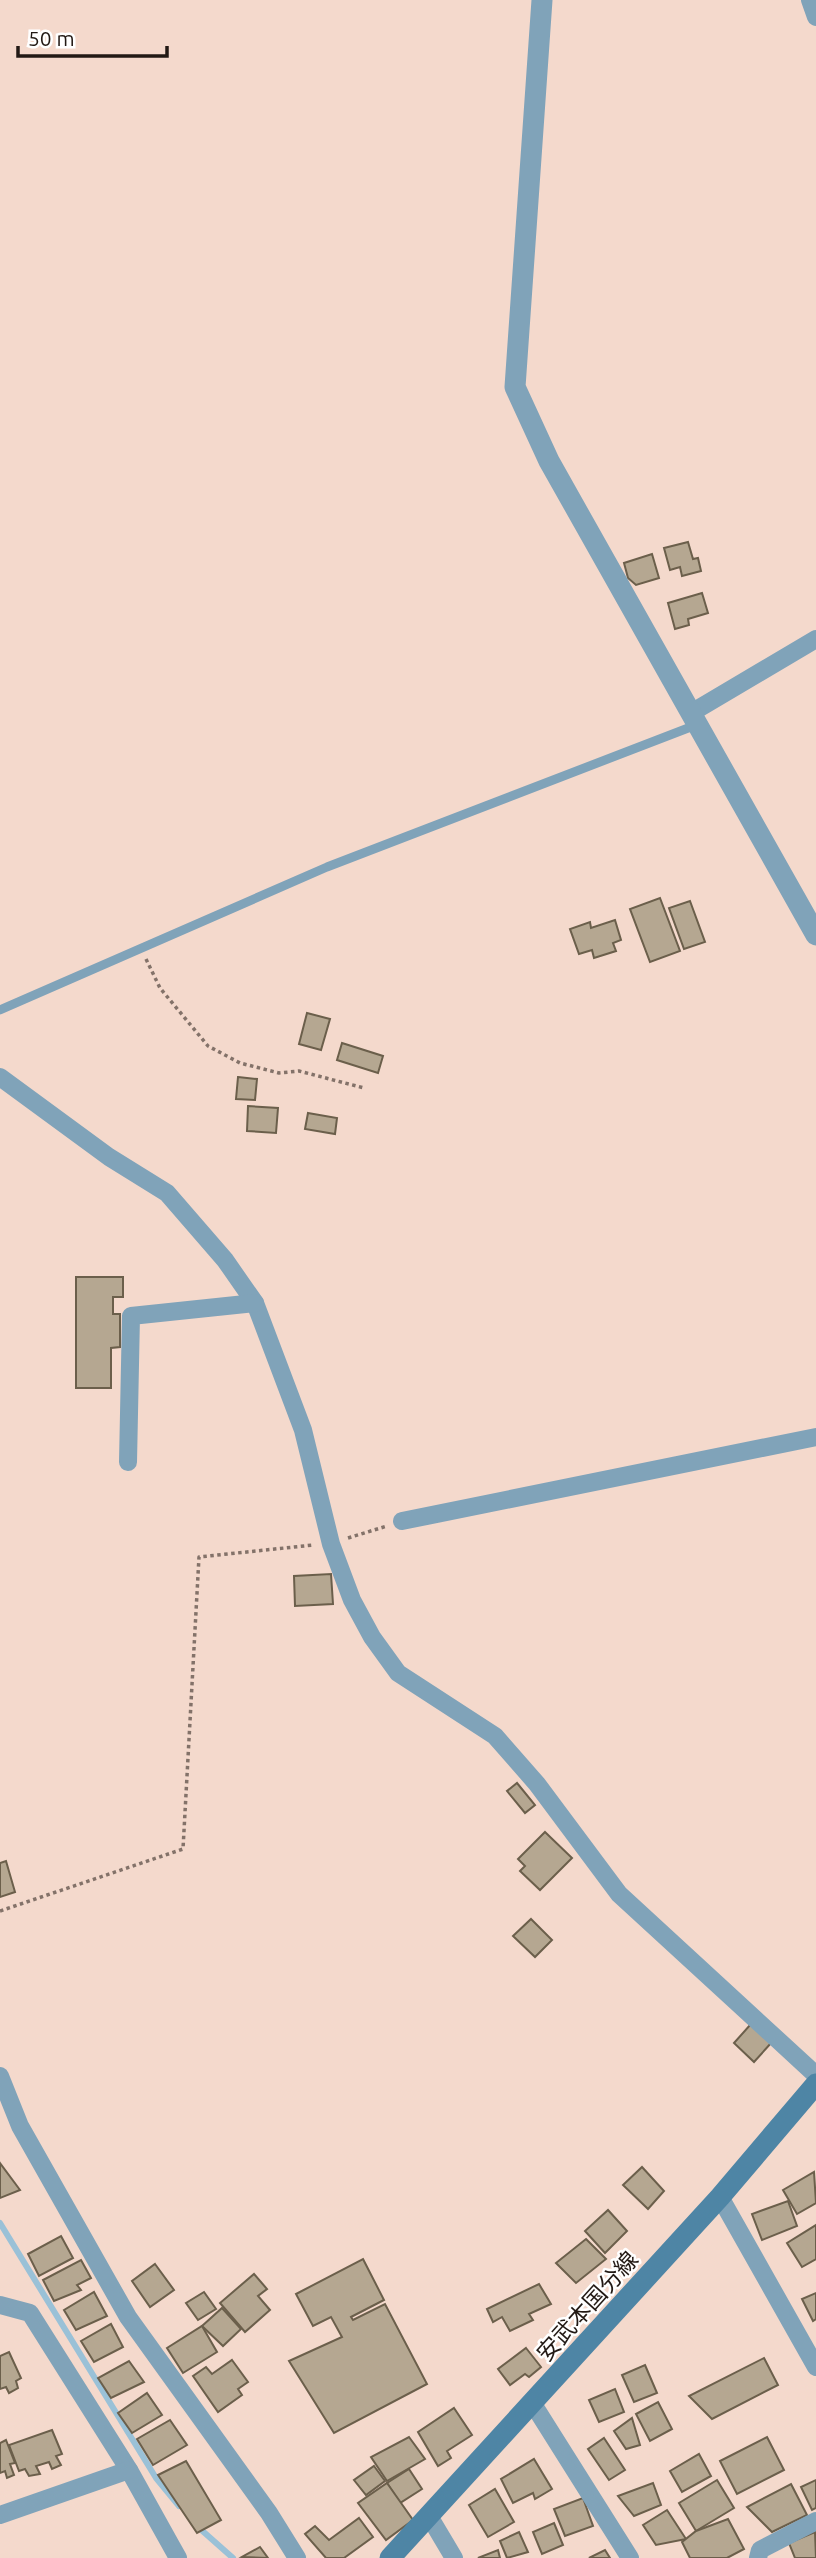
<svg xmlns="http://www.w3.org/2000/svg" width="816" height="2558" viewBox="0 0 816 2558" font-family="Ubuntu,'Noto Sans JP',sans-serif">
	<rect width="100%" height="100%" fill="#f4d9cc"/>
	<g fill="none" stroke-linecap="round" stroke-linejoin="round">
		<!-- stream -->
		<g stroke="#9ac1d7" stroke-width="6">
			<path d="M 0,2223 L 156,2478 L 179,2506"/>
			<path d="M 198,2527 L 233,2558"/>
		</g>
	</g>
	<!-- building -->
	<g fill="#b5a791" stroke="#6b5f4b" stroke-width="2">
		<path d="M 688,542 L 693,559 L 698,558 L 701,571 L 682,576 L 680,567 L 670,570 L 664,548 Z"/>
		<path d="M 652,554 L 659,578 L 636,585 L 628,578 L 624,563 Z"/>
		<path d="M 702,593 L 708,613 L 688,619 L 689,625 L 675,629 L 668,603 Z"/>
		<path d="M 660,898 L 680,951 L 650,962 L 630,909 Z"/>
		<path d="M 690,901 L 705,942 L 684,949 L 669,908 Z"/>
		<path d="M 615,920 L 621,940 L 613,943 L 616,951 L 594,958 L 592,950 L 579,954 L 570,929 L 590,922 L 591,928 Z"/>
		<path d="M 307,1013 L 330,1019 L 321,1050 L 299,1044 Z"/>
		<path d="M 342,1043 L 383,1056 L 378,1073 L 337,1060 Z"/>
		<path d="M 238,1077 L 257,1079 L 255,1100 L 236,1099 Z"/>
		<path d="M 248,1106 L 278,1108 L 276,1133 L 247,1131 Z"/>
		<path d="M 308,1113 L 337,1118 L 335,1134 L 305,1129 Z"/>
		<path d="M 76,1277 L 123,1277 L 123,1297 L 113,1297 L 113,1314 L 120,1314 L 120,1347 L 111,1348 L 111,1388 L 76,1388 Z"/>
		<path d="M 331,1574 L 333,1604 L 295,1606 L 294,1576 Z"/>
		<path d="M 517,1783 L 535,1805 L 525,1813 L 507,1791 Z"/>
		<path d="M 545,1832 L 572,1858 L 540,1890 L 520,1871 L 525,1866 L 518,1859 Z"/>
		<path d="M 6,1861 L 15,1892 L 0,1897 L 0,1863 Z"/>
		<path d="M 531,1919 L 552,1940 L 535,1957 L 513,1936 Z"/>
		<path d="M 751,2024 L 772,2042 L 754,2062 L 734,2043 Z"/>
		<path d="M 0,2163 L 20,2190 L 0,2198 Z"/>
		<path d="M 642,2167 L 664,2191 L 648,2209 L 623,2185 Z"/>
		<path d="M 814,2172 L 816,2203 L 797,2214 L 783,2190 Z"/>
		<path d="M 788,2201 L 797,2226 L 762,2240 L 752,2214 Z"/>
		<path d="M 608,2210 L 627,2231 L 605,2253 L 585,2231 Z"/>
		<path d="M 816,2225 L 816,2259 L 802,2267 L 787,2243 Z"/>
		<path d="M 61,2236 L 73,2258 L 39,2276 L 28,2254 Z"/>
		<path d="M 586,2239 L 606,2259 L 576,2283 L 556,2263 Z"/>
		<path d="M 363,2259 L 384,2300 L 351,2317 L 353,2320 L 385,2304 L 427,2384 L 334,2433 L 289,2361 L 342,2337 L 331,2317 L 313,2326 L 296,2294 Z"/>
		<path d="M 81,2260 L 91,2278 L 77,2285 L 81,2290 L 54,2301 L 43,2280 Z"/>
		<path d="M 155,2264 L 174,2290 L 150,2307 L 132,2281 Z"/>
		<path d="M 254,2274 L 267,2289 L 258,2296 L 270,2310 L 245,2332 L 220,2303 Z"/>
		<path d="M 539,2284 L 551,2304 L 529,2314 L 533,2320 L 510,2331 L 502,2317 L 493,2322 L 487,2309 Z"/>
		<path d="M 94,2292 L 107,2316 L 76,2330 L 64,2310 Z"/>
		<path d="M 204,2292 L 216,2309 L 198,2320 L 186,2303 Z"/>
		<path d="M 816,2293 L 816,2319 L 813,2321 L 802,2299 Z"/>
		<path d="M 222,2308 L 241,2329 L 223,2346 L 202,2326 Z"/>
		<path d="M 111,2324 L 123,2347 L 94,2362 L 81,2341 Z"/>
		<path d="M 202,2326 L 217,2352 L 183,2373 L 167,2348 Z"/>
		<path d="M 526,2348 L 541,2367 L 529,2377 L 525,2374 L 510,2385 L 498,2369 Z"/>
		<path d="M 9,2352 L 21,2378 L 16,2381 L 18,2388 L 9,2393 L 6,2387 L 0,2389 L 0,2356 Z"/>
		<path d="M 764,2358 L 778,2385 L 712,2419 L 689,2396 Z"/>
		<path d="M 232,2360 L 248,2382 L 238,2389 L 242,2395 L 218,2412 L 193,2376 L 206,2367 L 212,2374 Z"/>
		<path d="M 129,2361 L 144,2382 L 111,2398 L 98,2378 Z"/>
		<path d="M 645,2365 L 657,2393 L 634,2402 L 622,2375 Z"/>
		<path d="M 615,2389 L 624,2412 L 599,2422 L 589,2400 Z"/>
		<path d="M 147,2393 L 162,2415 L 132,2433 L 118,2413 Z"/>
		<path d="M 658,2402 L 672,2429 L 650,2441 L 636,2414 Z"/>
		<path d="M 454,2408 L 472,2435 L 447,2451 L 451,2458 L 438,2466 L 418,2432 Z"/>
		<path d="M 632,2418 L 640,2445 L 626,2449 L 614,2431 Z"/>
		<path d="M 170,2420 L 187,2445 L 153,2465 L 137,2439 Z"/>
		<path d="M 52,2430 L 62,2454 L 56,2456 L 61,2465 L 52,2469 L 49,2462 L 36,2466 L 40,2474 L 29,2476 L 25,2469 L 19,2471 L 9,2445 Z"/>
		<path d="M 409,2437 L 425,2459 L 387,2481 L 371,2457 Z"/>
		<path d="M 767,2437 L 784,2470 L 737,2494 L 720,2461 Z"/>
		<path d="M 604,2438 L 625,2470 L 609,2480 L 588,2449 Z"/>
		<path d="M 6,2440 L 15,2463 L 10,2464 L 14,2475 L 7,2478 L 5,2471 L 0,2473 L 0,2443 Z"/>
		<path d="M 699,2454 L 711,2476 L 682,2492 L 670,2471 Z"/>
		<path d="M 534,2459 L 552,2489 L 535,2499 L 533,2493 L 513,2503 L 501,2479 Z"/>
		<path d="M 186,2461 L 221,2520 L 197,2533 L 158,2475 Z"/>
		<path d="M 374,2466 L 385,2481 L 366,2495 L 354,2480 Z"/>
		<path d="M 409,2469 L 422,2489 L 400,2503 L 387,2483 Z"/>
		<path d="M 717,2480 L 734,2508 L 696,2531 L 679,2503 Z"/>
		<path d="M 816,2480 L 816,2508 L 812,2510 L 801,2487 Z"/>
		<path d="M 387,2483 L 413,2520 L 386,2540 L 358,2503 Z"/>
		<path d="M 653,2483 L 661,2505 L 634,2516 L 618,2496 Z"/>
		<path d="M 791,2484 L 807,2515 L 772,2532 L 747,2507 Z"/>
		<path d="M 495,2489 L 514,2522 L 488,2537 L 469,2505 Z"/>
		<path d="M 583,2498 L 593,2526 L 565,2536 L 554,2509 Z"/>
		<path d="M 667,2510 L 686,2539 L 656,2545 L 643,2525 Z"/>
		<path d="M 359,2518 L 373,2537 L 344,2558 L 326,2558 L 305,2534 L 315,2526 L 329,2540 Z"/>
		<path d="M 728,2519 L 744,2549 L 727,2558 L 690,2558 L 682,2542 L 696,2531 Z"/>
		<path d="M 554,2523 L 563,2545 L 542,2554 L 533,2532 Z"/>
		<path d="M 519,2532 L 528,2552 L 507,2558 L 500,2541 Z"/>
		<path d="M 815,2532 L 816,2558 L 795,2558 L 789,2543 Z"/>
		<path d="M 260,2547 L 268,2558 L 242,2557 Z"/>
		<path d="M 498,2550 L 500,2558 L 478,2558 Z"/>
		<path d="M 605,2550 L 610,2558 L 589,2558 Z"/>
	</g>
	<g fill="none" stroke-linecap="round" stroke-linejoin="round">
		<!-- path -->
		<g stroke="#837269" stroke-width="3.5" stroke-dasharray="3.5 3.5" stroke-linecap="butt">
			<path d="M 146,959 L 160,988 L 208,1046 L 240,1063 L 279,1073 L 299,1071 L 364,1088"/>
			<path d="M 348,1538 L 387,1526"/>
			<path d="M 0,1911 L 183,1849 L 199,1557 L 313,1545"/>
		</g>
		<!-- service -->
		<path stroke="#80a3b9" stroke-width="9" d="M 0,1010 L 327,867 L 696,725"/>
		<!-- minor -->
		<g stroke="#80a3b9" stroke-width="18">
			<path d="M 810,0 L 816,17"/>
			<path d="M 691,713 L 816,639"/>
			<path d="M 0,1077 L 109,1157 L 167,1193 L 225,1260 L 255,1303 L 303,1430 L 331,1544 L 352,1600 L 372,1637 L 398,1673 L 495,1736 L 537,1784 L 619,1894 L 816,2075"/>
			<path d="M 128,1462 L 131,1316 L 255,1303"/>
			<path d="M 402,1521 L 816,1437"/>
			<path d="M 0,2076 L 20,2126 L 128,2317 L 269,2513 L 297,2558"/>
			<path d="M 720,2197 L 816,2367"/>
			<path d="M 0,2305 L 30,2313 L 129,2470 L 178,2558"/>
			<path d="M 533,2404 L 630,2558"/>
			<path d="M 0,2515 L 129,2470"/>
			<path d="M 429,2516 L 454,2558"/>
			<path d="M 758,2558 L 760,2550 L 816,2521"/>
		</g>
		<!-- tertiary -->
		<path stroke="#80a3b9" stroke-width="21" d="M 542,0 L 515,387 L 549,461 L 816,935"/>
		<!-- secondary -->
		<path stroke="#4e85a5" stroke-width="21" d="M 390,2558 L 720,2197 L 816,2084"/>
	</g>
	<g text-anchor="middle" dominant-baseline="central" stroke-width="5" stroke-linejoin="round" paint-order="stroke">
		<!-- street labels -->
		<g font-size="23" fill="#221914" stroke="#fff">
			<text transform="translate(587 2306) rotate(-48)">安武本国分線</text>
		</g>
	</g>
	<!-- scale -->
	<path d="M18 46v10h149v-10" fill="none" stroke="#221914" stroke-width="3.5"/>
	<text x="28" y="46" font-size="21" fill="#221914" stroke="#ffffff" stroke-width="5" paint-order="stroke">50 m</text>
</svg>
